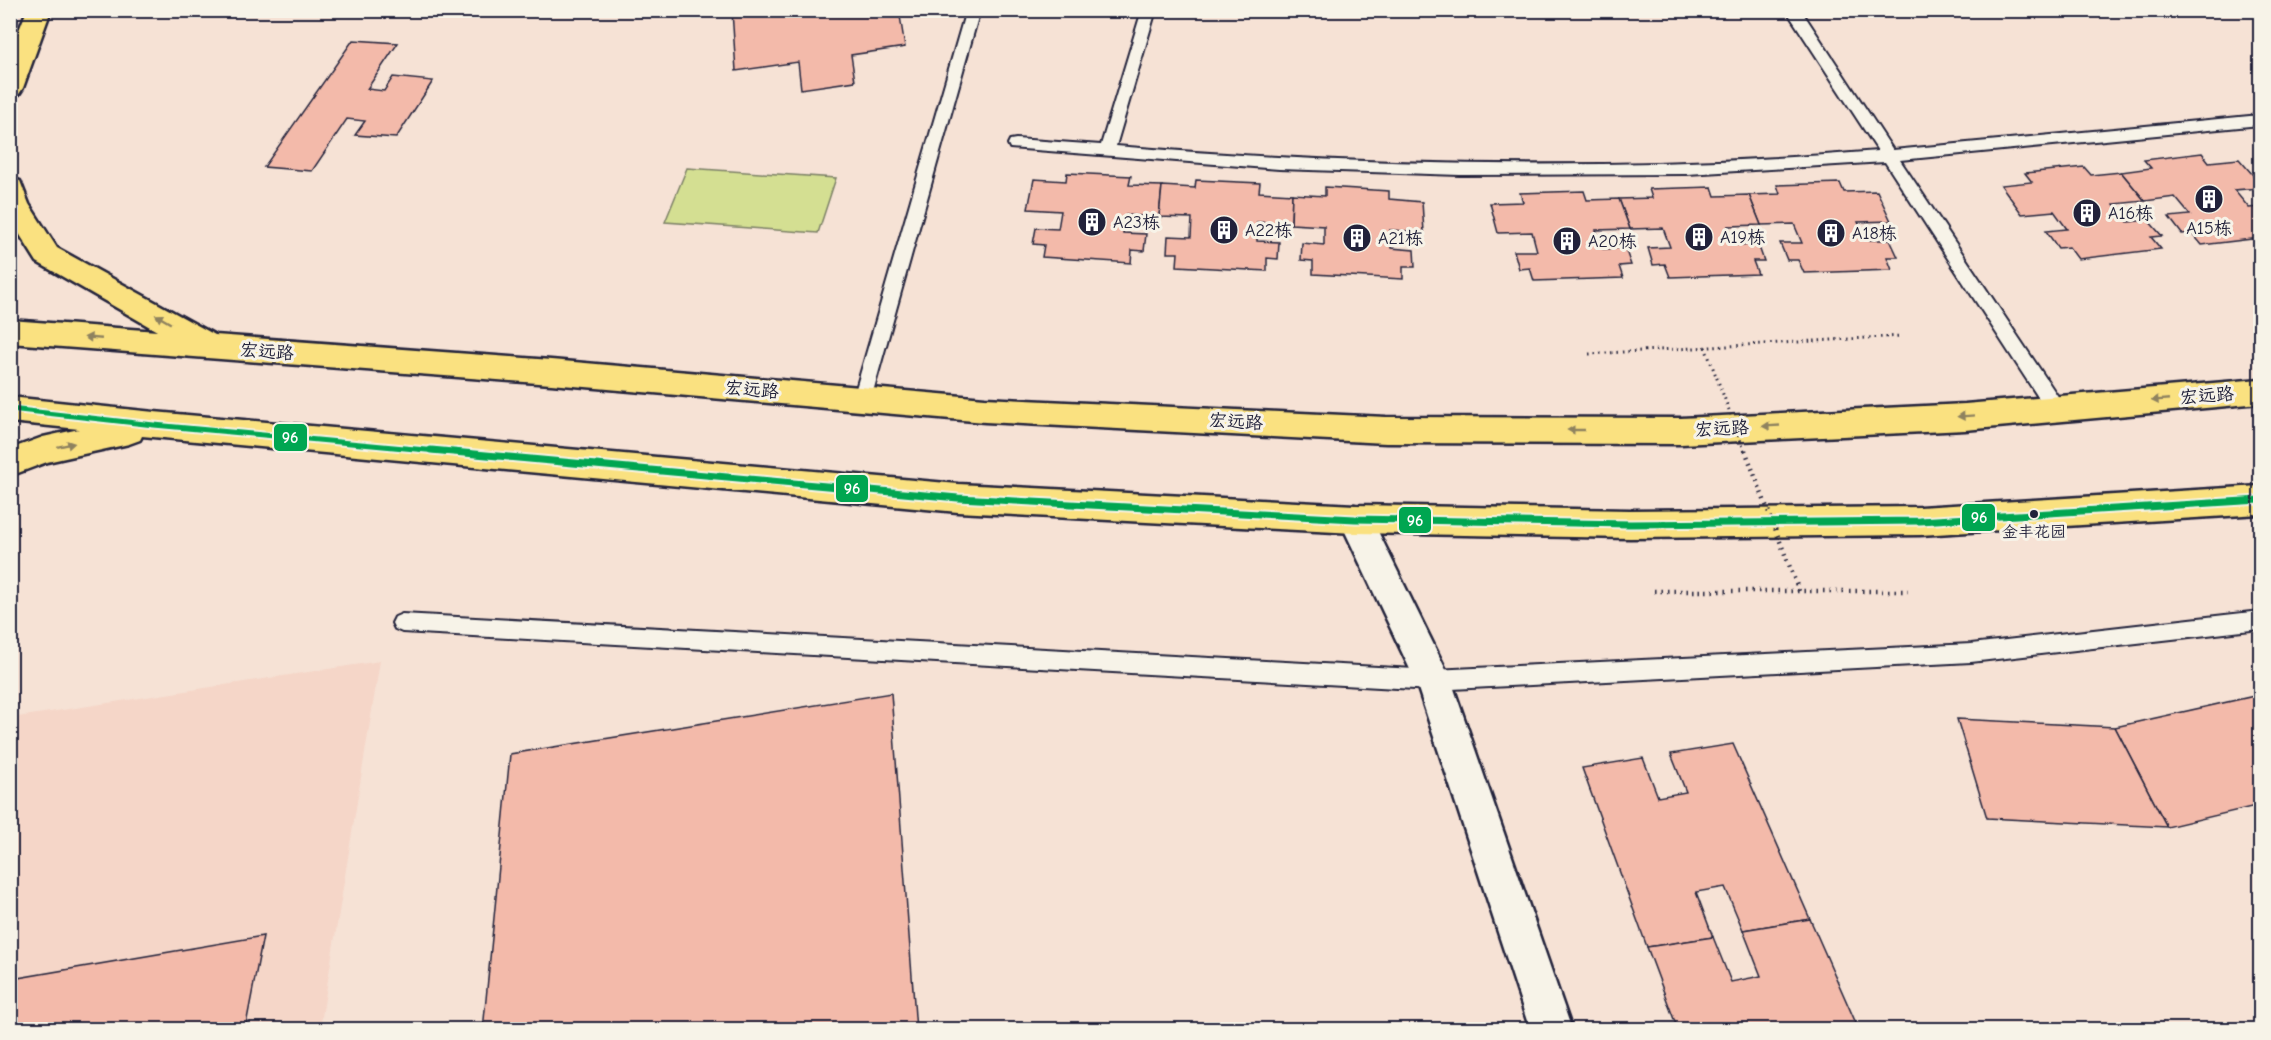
<svg xmlns="http://www.w3.org/2000/svg" width="2271" height="1040" viewBox="0 0 2271 1040" font-family="'Comic Neue','LXGW WenKai TC',sans-serif">
	<rect width="100%" height="100%" fill="#f6e2d5"/>
	<filter id="ink" filterUnits="userSpaceOnUse"><feTurbulence type="fractalNoise" baseFrequency=".0167" numOctaves="2"/><feDisplacementMap in="SourceGraphic" scale="12" xChannelSelector="R" yChannelSelector="G"/><feConvolveMatrix kernelMatrix="1 2 1 2 8 2 1 2 1" color-interpolation-filters="sRGB"/></filter>
	<g filter="url(#ink)">
		<!-- built -->
		<path fill="#f5d6c8" d="M 380,661 L 320,1029 L 11,1030 L 11,718 Z"/>
		<!-- green -->
		<path fill="#d4df92" stroke="#7b8066" stroke-width="1.5" d="M 687,168 L 836,178 L 818,233 L 665,222 Z"/>
		<!-- building -->
		<g fill="#f3baaa" stroke="#22223b" stroke-width="1.5">
			<path d="M 899,10 L 905,47 L 851,55 L 855,81 L 801,89 L 798,62 L 736,71 L 732,11 Z"/>
			<path d="M 353,40 L 398,43 L 367,89 L 384,91 L 393,77 L 433,81 L 396,138 L 355,135 L 365,121 L 347,119 L 312,171 L 264,167 Z"/>
			<path d="M 2202,153 L 2209,162 L 2239,159 L 2260,183 L 2260,188 L 2234,190 L 2249,208 L 2260,207 L 2260,238 L 2202,245 L 2192,233 L 2182,234 L 2169,217 L 2190,215 L 2175,197 L 2145,201 L 2121,172 L 2151,168 L 2144,160 Z"/>
			<path d="M 2084,167 L 2091,175 L 2121,172 L 2145,201 L 2114,204 L 2128,222 L 2148,220 L 2162,236 L 2151,237 L 2161,249 L 2078,259 L 2069,247 L 2058,248 L 2046,231 L 2067,229 L 2054,211 L 2022,214 L 2001,185 L 2032,182 L 2025,173 Z"/>
			<path d="M 1067,173 L 1131,176 L 1129,185 L 1162,186 L 1159,217 L 1126,215 L 1123,233 L 1146,234 L 1144,251 L 1132,250 L 1131,263 L 1042,257 L 1044,245 L 1033,244 L 1036,228 L 1058,229 L 1061,211 L 1028,209 L 1034,179 L 1066,181 Z"/>
			<path d="M 1196,180 L 1260,183 L 1259,192 L 1292,194 L 1291,224 L 1257,222 L 1257,241 L 1279,242 L 1278,259 L 1267,258 L 1267,271 L 1177,266 L 1178,253 L 1167,253 L 1168,236 L 1191,237 L 1192,218 L 1159,217 L 1162,186 L 1195,188 Z"/>
			<path d="M 1840,183 L 1844,192 L 1877,191 L 1891,221 L 1858,222 L 1867,240 L 1890,240 L 1898,257 L 1887,257 L 1892,270 L 1804,273 L 1798,260 L 1787,260 L 1780,243 L 1802,243 L 1794,224 L 1761,225 L 1749,195 L 1780,194 L 1777,185 Z"/>
			<path d="M 1325,187 L 1389,191 L 1389,199 L 1422,202 L 1424,232 L 1390,230 L 1391,248 L 1414,250 L 1415,267 L 1403,267 L 1403,279 L 1313,274 L 1313,261 L 1301,260 L 1302,243 L 1324,245 L 1324,226 L 1291,224 L 1292,194 L 1325,196 Z"/>
			<path d="M 1712,187 L 1715,196 L 1749,195 L 1761,225 L 1728,226 L 1735,245 L 1758,244 L 1764,261 L 1753,261 L 1758,274 L 1670,277 L 1665,264 L 1653,265 L 1648,248 L 1670,247 L 1663,228 L 1630,229 L 1619,199 L 1652,198 L 1649,189 Z"/>
			<path d="M 1584,191 L 1587,200 L 1619,199 L 1630,229 L 1596,230 L 1603,249 L 1625,248 L 1631,265 L 1619,266 L 1623,278 L 1534,281 L 1530,268 L 1519,269 L 1514,251 L 1537,251 L 1532,232 L 1498,233 L 1490,203 L 1523,202 L 1520,193 Z"/>
			<path d="M 891,693 L 916,1030 L 483,1030 L 510,754 Z"/>
			<path d="M 2259,695 L 2260,698 L 2260,805 L 2167,827 L 2115,727 Z"/>
			<path d="M 1957,719 L 2115,727 L 2167,827 L 1987,818 Z"/>
			<path d="M 1733,744 L 1810,919 L 1743,930 L 1725,887 L 1696,892 L 1713,937 L 1647,947 L 1582,768 L 1643,758 L 1658,797 L 1686,792 L 1671,754 Z"/>
			<path d="M 1810,919 L 1859,1030 L 1678,1030 L 1647,947 L 1713,937 L 1731,982 L 1761,976 L 1743,930 Z"/>
			<path d="M 263,936 L 245,1030 L 10,1030 L 10,1005 L 18,978 Z"/>
		</g>
		<g fill="none" stroke-linecap="round" stroke-linejoin="round">
			<!-- lane casing -->
			<g stroke="#22223b" stroke-width="4">
				<g id="lane">
					<path d="M 966,10 L 980,10 L 871,399 L 868,404 L 862,406 L 856,404 L 853,399 Z"/>
					<path d="M 1142,10 L 1156,10 L 1116,146 C 1370,167 1624,172 1878,151 L 1786,10 L 1801,10 L 1893,150 L 2260,115 L 2260,125 L 1900,160 L 2063,404 L 2065,409 L 2063,414 L 2056,416 L 2049,414 L 1885,162 L 1687,174 L 1460,175 L 1279,169 L 1010,148 L 1008,144 L 1010,140 L 1016,139 L 1101,145 Z"/>
					<path d="M 2260,611 L 2260,629 L 1971,662 L 1433,690 L 402,632 L 395,629 L 392,623 L 395,617 L 402,614 L 1433,670 L 1971,644 Z"/>
				</g>
			</g>
			<!-- street casing -->
			<g stroke="#22223b" stroke-width="5">
				<path id="street" d="M 1355,505 L 1367,509 L 1451,680 L 1572,1030 L 1530,1030 L 1416,682 L 1339,519 L 1343,509 Z"/>
			</g>
			<!-- primary casing -->
			<g stroke="#22223b" stroke-width="5">
				<path id="primary" d="M 27,10 L 51,10 L 23,88 L 19,94 L 10,96 L 10,53 Z"/>
			</g>
			<!-- highway casing -->
			<g stroke="#22223b" stroke-width="5">
				<g id="highway">
					<path d="M 10,178 L 20,181 L 29,204 L 57,248 L 215,335 L 551,360 L 985,398 L 1386,417 L 1681,418 L 1965,404 L 2260,379 L 2260,403 L 1965,430 L 1681,444 L 1386,443 L 985,422 L 551,384 L 10,343 L 10,320 L 157,331 L 37,262 L 10,219 Z"/>
					<path d="M 10,397 L 154,412 L 958,484 L 1355,505 L 1630,510 L 1920,507 L 2260,486 L 2260,514 L 1920,535 L 1630,538 L 1355,533 L 958,512 L 142,436 L 140,440 L 129,444 L 47,462 L 10,476 L 10,449 L 43,437 L 79,429 L 10,422 Z"/>
				</g>
			</g>
			<!-- path-far1 -->
			<path stroke="#22223b" stroke-width="3" stroke-dasharray="1.5 4" stroke-linecap="butt" d="M 1589,354 L 1902,336"/>
			<!-- path -->
			<path stroke="#22223b" stroke-width="4.5" stroke-dasharray="1.5 5" stroke-linecap="butt" d="M 1654,591 L 1908,591"/>
			<!-- lane -->
			<use href="#lane" fill="#f7f3e8" fill-rule="evenodd"/>
			<!-- street -->
			<use href="#street" fill="#f7f3e8" fill-rule="evenodd"/>
			<!-- primary -->
			<use href="#primary" fill="#fae180" fill-rule="evenodd"/>
			<!-- highway -->
			<use href="#highway" fill="#fae180" fill-rule="evenodd"/>
			<!-- path-bridge-far1 -->
			<path stroke="#22223b" stroke-width="3" stroke-dasharray="1.5 4" stroke-linecap="butt" d="M 1705,347 L 1745,452"/>
			<!-- path-bridge -->
			<path stroke="#22223b" stroke-width="4.5" stroke-dasharray="1.5 5" stroke-linecap="butt" d="M 1745,450 L 1799,591"/>
			<!-- bus-1-far1 casing -->
			<g stroke="#f7f3e8" stroke-width="9">
				<path id="bus-1-far1" d="M 10,409 L 154,425 L 448,452"/>
			</g>
			<!-- bus-1 casing -->
			<g stroke="#f7f3e8" stroke-width="11">
				<path id="bus-1" d="M 431,450 L 958,498 L 1355,519 L 1630,524 L 1920,521 L 2260,500"/>
			</g>
			<!-- bus-1-far1 -->
			<use href="#bus-1-far1" stroke="#00a651" stroke-width="5"/>
			<!-- bus-1 -->
			<use href="#bus-1" stroke="#00a651" stroke-width="7"/>
		</g>
		<!-- one-way arrows -->
		<defs><path id="oneway-solid" d="M-6-.8H1V-3.2L6.5 0L1 3.2V.8H-6Z" transform="scale(1.5)"/></defs>
		<g fill="#8e825e">
			<use href="#oneway-solid" transform="translate(163 319) rotate(-150)"/>
			<use href="#oneway-solid" transform="translate(93 338) rotate(-175)"/>
			<use href="#oneway-solid" transform="translate(2160 400) rotate(175)"/>
			<use href="#oneway-solid" transform="translate(1966 416) rotate(176)"/>
			<use href="#oneway-solid" transform="translate(1771 426) rotate(177)"/>
			<use href="#oneway-solid" transform="translate(1576 430) rotate(-180)"/>
			<use href="#oneway-solid" transform="translate(66 445) rotate(-12)"/>
		</g>
	</g>
	<!-- icons -->
	<defs>
		<g id="building-disc" transform="scale(1.5)"><circle r="9.5" fill="#22223b" stroke="#f7f3e8"/><path d="M-4-6H4V6H1V3H-1V6H-4ZM-2.5-4.3h1.7v1.8h-1.7ZM.8-4.3h1.7v1.8H.8ZM-2.5-1h1.7V.8h-1.7ZM.8-1h1.7V.8H.8Z" fill="#fff"/></g>
	</defs>
	<g fill-rule="evenodd">
		<use href="#building-disc" x="2209" y="199"/>
		<use href="#building-disc" x="2087" y="213"/>
		<use href="#building-disc" x="1092" y="222"/>
		<use href="#building-disc" x="1224" y="230"/>
		<use href="#building-disc" x="1831" y="233"/>
		<use href="#building-disc" x="1699" y="237"/>
		<use href="#building-disc" x="1357" y="238"/>
		<use href="#building-disc" x="1567" y="241"/>
	</g>
	<!-- markers -->
	<circle fill="#22223b" stroke="#f7f3e8" stroke-width="2" cx="2034" cy="514" r="5"/>
	<g text-anchor="middle" dominant-baseline="central" stroke-width="6" stroke-linejoin="round" paint-order="stroke">
		<!-- bus labels -->
		<g font-size="16" fill="#22223b" stroke="#f7f3e8">
			<text x="2034" y="532">金丰花园</text>
		</g>
		<!-- poi labels -->
		<g font-size="18" fill="#22223b" stroke="#f7f3e8" text-anchor="start">
			<text x="2108" y="213">A16栋</text>
			<text x="1113" y="222">A23栋</text>
			<text x="2209" y="228" text-anchor="middle">A15栋</text>
			<text x="1245" y="230">A22栋</text>
			<text x="1852" y="233">A18栋</text>
			<text x="1720" y="237">A19栋</text>
			<text x="1378" y="238">A21栋</text>
			<text x="1588" y="241">A20栋</text>
		</g>
		<!-- street labels -->
		<g font-size="18" fill="#22223b" stroke="#f7f3e8">
			<text transform="translate(267 352) rotate(4)">宏远路</text>
			<text transform="translate(752 390) rotate(5)">宏远路</text>
			<text transform="translate(2207 396) rotate(-5)">宏远路</text>
			<text transform="translate(1236 422) rotate(3)">宏远路</text>
			<text transform="translate(1722 429) rotate(-3)">宏远路</text>
		</g>
	</g>
	<g stroke="#f7f3e8" stroke-width="2">
		<rect x="273" y="423" width="35" height="29" rx="6" fill="#00a651"/>
		<rect x="835" y="474" width="34" height="29" rx="6" fill="#00a651"/>
		<rect x="1961" y="503" width="35" height="29" rx="6" fill="#00a651"/>
		<rect x="1398" y="506" width="34" height="28" rx="6" fill="#00a651"/>
	</g>
	<g font-size="16" text-anchor="middle" font-weight="bold" fill="#fff">
		<text x="290" y="443">96</text>
		<text x="852" y="494">96</text>
		<text x="1979" y="523">96</text>
		<text x="1415" y="526">96</text>
	</g>
	<!-- margin -->
	<rect width="2271" height="1040" fill="none" stroke="#f7f3e8" stroke-width="36"/>
	<rect x="18" y="18" width="2235" height="1004" fill="none" stroke="#22223b" stroke-width="2" filter="url(#ink)"/>
</svg>
